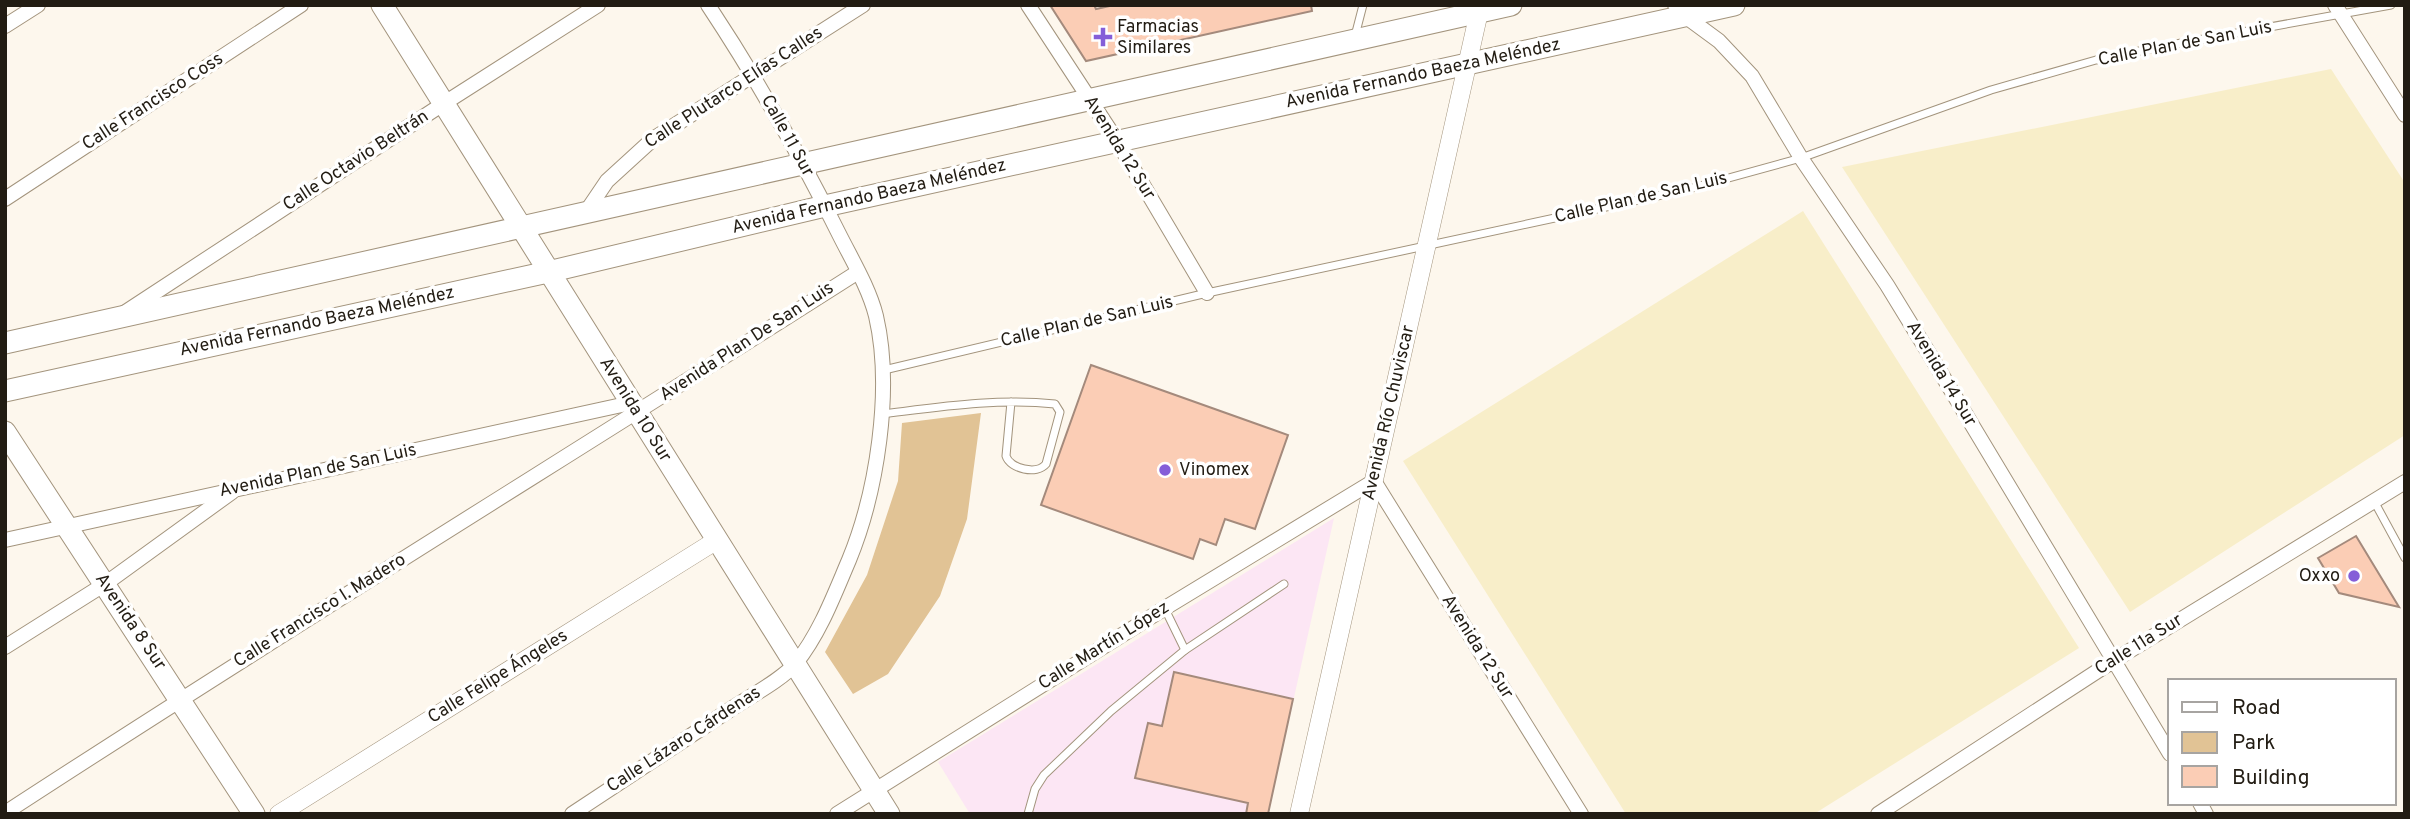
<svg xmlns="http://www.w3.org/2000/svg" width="2410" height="819" viewBox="0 0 2410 819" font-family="Overpass,sans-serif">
	<rect width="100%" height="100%" fill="#fdf7ed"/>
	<!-- industrial -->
	<path fill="#fce6f4" d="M 1334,518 L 1268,814 L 970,814 L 938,762 Z"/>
	<!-- green -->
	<path fill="#e1c395" d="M 981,413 L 967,519 L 940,596 L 888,674 L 853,694 L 825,652 L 867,575 L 898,481 L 902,423 Z"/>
	<!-- sand -->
	<g fill="#f8eec9">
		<path d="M 2331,69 L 2405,183 L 2405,435 L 2130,612 L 1842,167 Z"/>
		<path d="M 1803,211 L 2079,648 L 1814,814 L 1626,814 L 1403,461 Z"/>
	</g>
	<!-- building -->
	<g fill="#fbcdb5" stroke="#a48a7c" stroke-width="2">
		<path d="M 1050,5 L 1094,5 L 1096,9 L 1114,5 L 1311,5 L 1312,11 L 1086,61 Z"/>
		<path d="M 1091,365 L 1288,435 L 1255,529 L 1225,519 L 1216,545 L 1200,539 L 1193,559 L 1041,505 Z"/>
		<path d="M 2356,536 L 2399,607 L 2339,593 L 2318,558 Z"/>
		<path d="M 1174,672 L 1293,699 L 1268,814 L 1246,814 L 1248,803 L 1135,778 L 1148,723 L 1162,726 Z"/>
	</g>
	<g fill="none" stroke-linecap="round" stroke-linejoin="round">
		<!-- service casing -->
		<g stroke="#a3947d" stroke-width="9">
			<g id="service">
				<path d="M 1355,36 L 1363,5"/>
				<path d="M 884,370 L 1207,293 L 1685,190 L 1801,158 L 1991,90 L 2096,60 L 2154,48 L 2391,5"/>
				<path d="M 882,414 C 940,407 997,398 1055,404 L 1060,412 L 1046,464 C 1037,475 1010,469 1006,456 L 1011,402"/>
				<path d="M 2374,501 L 2405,558"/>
				<path d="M 1165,609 L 1185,650 L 1284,584"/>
				<path d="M 1028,814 L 1035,789 L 1044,775 L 1111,711 L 1185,650"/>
			</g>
		</g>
		<!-- minor casing -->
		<g stroke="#a3947d" stroke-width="16">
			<g id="minor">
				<path d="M 1028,5 L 1117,141 L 1207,293"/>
				<path d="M 1675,5 L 1685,16 L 1719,41 L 1752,76 L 1801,158 L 1887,285 L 1936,365 L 2170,754"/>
				<path d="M 2335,5 L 2405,115"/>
				<path d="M 5,26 L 38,5"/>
				<path d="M 5,199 L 301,5"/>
				<path d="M 586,212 L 607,181 L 653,139 L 863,5"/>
				<path d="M 124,313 L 443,104 L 598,5"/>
				<path d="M 5,540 L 631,403"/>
				<path d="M 5,647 L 105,584 L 232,492"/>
				<path d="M 2200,803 L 2206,814"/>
				<path d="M 5,813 C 287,629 574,453 858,272"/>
				<path d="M 572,814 C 625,779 678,744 731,709 C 749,697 783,679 796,663 C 820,633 834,595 849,560 C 877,492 893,389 876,316 C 869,288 852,260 839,234 C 800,155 757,79 708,5"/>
				<path d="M 837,814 L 1165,608 L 1374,481 L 1581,814"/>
				<path d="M 1878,814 L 2113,661 L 2405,482"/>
			</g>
		</g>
		<!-- tertiary casing -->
		<g stroke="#a3947d" stroke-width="19">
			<g id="tertiary">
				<path d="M 279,814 L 717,540"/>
				<path d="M 1299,814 L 1479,12"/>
			</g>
		</g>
		<!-- secondary casing -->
		<g stroke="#a3947d" stroke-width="23">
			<g id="secondary">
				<path d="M 382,5 L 889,814"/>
				<path d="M 5,343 L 1511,5"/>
				<path d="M 5,391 L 548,272 L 825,206 L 1734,5"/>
				<path d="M 5,432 L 254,814"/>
			</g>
		</g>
		<!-- service -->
		<use href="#service" stroke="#fff" stroke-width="7"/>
		<!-- minor -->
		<use href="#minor" stroke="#fff" stroke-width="14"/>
		<!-- tertiary -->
		<use href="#tertiary" stroke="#fff" stroke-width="18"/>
		<!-- secondary -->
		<use href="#secondary" stroke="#fff" stroke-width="21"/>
	</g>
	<!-- markers -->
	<g fill="#855ed8" stroke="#fff" stroke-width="2.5">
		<path d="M1099.5 26.5h7v7h7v7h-7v7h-7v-7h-7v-7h7z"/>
		<circle cx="1165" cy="470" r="7"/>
		<circle cx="2354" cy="576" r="7"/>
	</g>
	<g text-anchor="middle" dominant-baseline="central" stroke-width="7" stroke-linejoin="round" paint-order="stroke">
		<!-- poi labels -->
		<g font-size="18" fill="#221c13" stroke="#fff" text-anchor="start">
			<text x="1117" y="27">Farmacias<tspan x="1117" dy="21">Similares</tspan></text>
			<text x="1179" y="470">Vinomex</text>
			<text x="2340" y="576" text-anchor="end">Oxxo</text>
		</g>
		<!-- street labels -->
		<g font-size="18" fill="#221c13" stroke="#fff">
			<text transform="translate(2185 44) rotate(-11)">Calle Plan de San Luis</text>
			<text transform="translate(1423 74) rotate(-12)">Avenida Fernando Baeza Meléndez</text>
			<text transform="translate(734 88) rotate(-33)">Calle Plutarco Elías Calles</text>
			<text transform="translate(153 102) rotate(-33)">Calle Francisco Coss</text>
			<text transform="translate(787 136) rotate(61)">Calle 11 Sur</text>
			<text transform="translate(1119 148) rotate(58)">Avenida 12 Sur</text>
			<text transform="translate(356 161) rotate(-33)">Calle Octavio Beltrán</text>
			<text transform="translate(869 197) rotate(-13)">Avenida Fernando Baeza Meléndez</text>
			<text transform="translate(1641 198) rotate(-13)">Calle Plan de San Luis</text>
			<text transform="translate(317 322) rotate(-12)">Avenida Fernando Baeza Meléndez</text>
			<text transform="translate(1087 322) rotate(-13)">Calle Plan de San Luis</text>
			<text transform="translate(747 342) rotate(-33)">Avenida Plan De San Luis</text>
			<text transform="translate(1941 374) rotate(59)">Avenida 14 Sur</text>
			<text transform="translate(635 410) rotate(58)">Avenida 10 Sur</text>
			<text transform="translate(1389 413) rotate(-77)">Avenida Río Chuviscar</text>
			<text transform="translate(318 471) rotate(-12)">Avenida Plan de San Luis</text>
			<text transform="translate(320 611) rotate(-32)">Calle Francisco I. Madero</text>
			<text transform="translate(130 622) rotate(56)">Avenida 8 Sur</text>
			<text transform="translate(2139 645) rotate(-32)">Calle 11a Sur</text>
			<text transform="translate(1104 646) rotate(-32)">Calle Martín López</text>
			<text transform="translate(1477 647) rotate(58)">Avenida 12 Sur</text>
			<text transform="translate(498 677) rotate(-32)">Calle Felipe Ángeles</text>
			<text transform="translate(684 740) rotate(-33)">Calle Lázaro Cárdenas</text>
		</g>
	</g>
	<!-- border -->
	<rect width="2410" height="819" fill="none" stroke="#221c13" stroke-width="14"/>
	<!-- legend -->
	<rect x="2168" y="679" width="228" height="126" fill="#ffffff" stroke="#a7a4a1" stroke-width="2"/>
	<rect x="2182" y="702" width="35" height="10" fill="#ffffff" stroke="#a7a4a1" stroke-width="2"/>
	<text x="2232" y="714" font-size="21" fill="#221c13">Road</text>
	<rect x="2182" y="732" width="35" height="21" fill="#e1c395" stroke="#a7a4a1" stroke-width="2"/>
	<text x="2232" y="749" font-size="21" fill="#221c13">Park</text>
	<rect x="2182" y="766" width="35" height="21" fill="#fbcdb5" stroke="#a7a4a1" stroke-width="2"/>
	<text x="2232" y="784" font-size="21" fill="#221c13">Building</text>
</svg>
